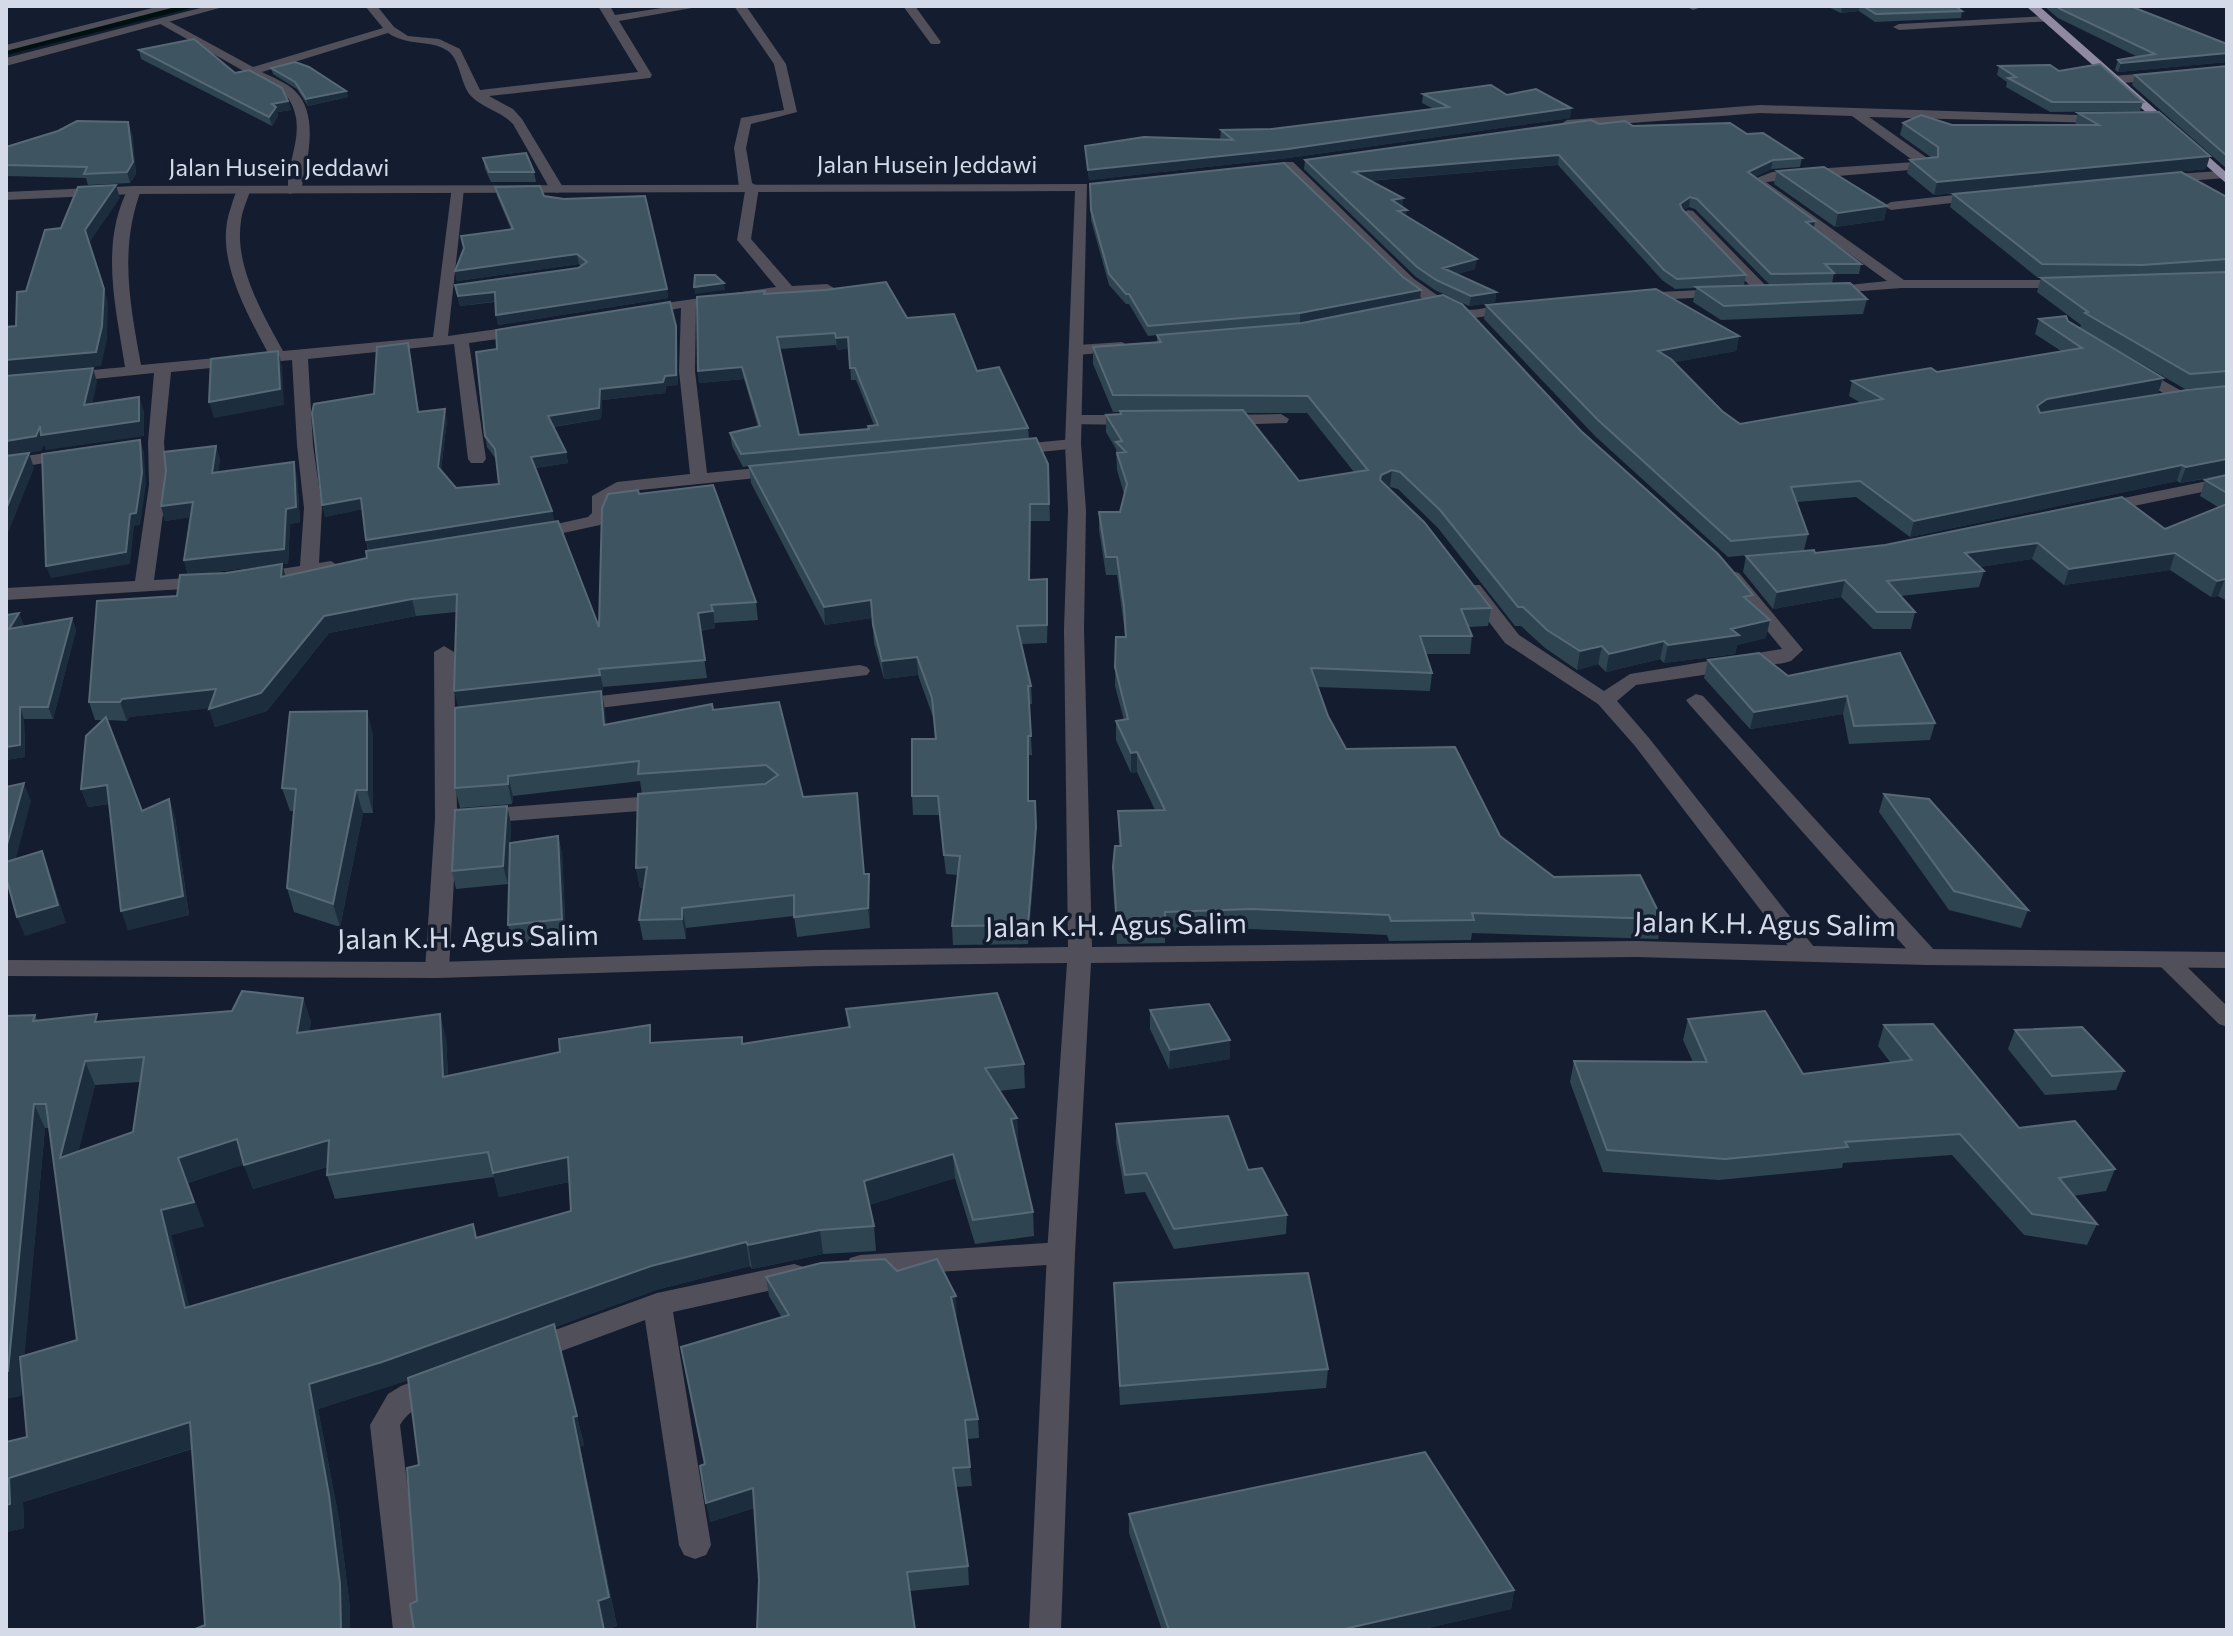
<svg xmlns="http://www.w3.org/2000/svg" width="2233" height="1636" viewBox="0 0 2233 1636" font-family="Commissioner,sans-serif">
	<rect width="100%" height="100%" fill="#141d2f"/>
	<g fill="none" stroke-linecap="round" stroke-linejoin="round">
		<!-- stream -->
		<path stroke="#001011" stroke-width="6" d="M 6,52 L 187,6"/>
		<!-- service -->
		<path fill="#514f59" fill-rule="evenodd" d="M 2166,952 L 2174,954 L 2227,1006 L 2227,1027 L 2219,1024 L 2158,964 L 2155,959 L 2158,954 Z"/>
		<!-- minor -->
		<g fill="#514f59" fill-rule="evenodd">
			<path d="M 160,6 L 179,6 L 6,51 L 6,45 Z"/>
			<path d="M 365,6 L 377,6 L 394,27 L 408,36 L 439,39 L 460,49 L 480,90 L 638,72 L 598,6 L 610,6 L 615,15 L 675,6 L 703,6 L 619,21 L 652,75 L 650,78 L 489,96 L 513,109 L 522,119 L 564,189 L 557,193 L 550,189 L 513,124 C 501,111 482,108 471,96 C 460,84 461,61 448,51 C 430,39 409,47 388,33 L 262,72 C 272,77 287,83 295,91 C 320,115 307,162 301,191 L 289,194 C 282,164 312,130 286,95 L 155,21 L 165,19 L 253,67 L 383,28 Z"/>
			<path d="M 734,6 L 746,6 L 786,64 L 797,112 L 751,124 L 746,148 L 752,183 L 759,187 L 751,239 L 792,286 L 827,284 L 834,288 L 827,292 L 751,297 L 696,306 L 695,371 L 707,473 L 777,466 L 786,471 L 777,476 L 621,492 L 610,498 L 610,515 L 600,525 L 531,540 L 525,539 L 522,535 L 525,531 L 588,517 L 592,513 L 592,496 L 617,482 L 690,474 L 679,371 L 681,308 L 643,315 L 635,310 L 638,307 L 776,287 L 737,240 L 745,191 L 739,187 L 734,148 L 741,118 L 784,110 L 774,64 Z"/>
			<path d="M 903,6 L 915,6 L 941,42 L 939,44 L 931,44 Z"/>
			<path d="M 1705,6 L 1693,10 L 1687,7 L 1688,6 Z"/>
			<path d="M 2047,16 L 2053,19 L 2051,21 L 1899,30 L 1893,27 L 1899,24 Z"/>
			<path d="M 2162,72 L 2166,73 L 2166,79 L 2113,84 L 2107,80 L 2113,76 Z"/>
			<path d="M 1760,105 L 2107,116 L 2107,122 L 2103,123 L 1869,117 L 1933,162 L 1933,168 L 1766,182 L 1904,280 L 2070,280 L 2077,284 L 2070,288 L 1901,288 L 1824,294 L 1824,288 L 1829,287 L 1887,281 L 1749,181 L 1772,172 L 1915,162 L 1852,116 L 1760,113 L 1567,128 L 1561,124 L 1567,120 Z"/>
			<path d="M 1283,162 L 1293,162 L 1414,279 C 1429,289 1448,305 1465,309 C 1483,314 1507,295 1523,307 L 1515,312 L 1467,319 L 1423,299 L 1404,285 L 1283,168 Z"/>
			<path d="M 2221,171 L 2226,172 L 2226,178 L 2159,183 L 2152,179 L 2159,175 Z"/>
			<path d="M 452,186 L 464,189 L 448,336 L 526,325 L 534,330 L 526,335 L 469,343 L 486,459 L 483,463 L 471,463 L 468,459 L 454,344 L 308,359 L 313,445 L 322,508 L 319,563 L 331,561 L 340,567 L 338,571 L 255,584 L 248,582 L 246,578 L 248,574 L 300,566 L 304,508 L 297,445 L 292,360 L 171,372 L 164,442 L 167,485 L 154,580 L 209,577 L 216,579 L 218,583 L 216,587 L 6,600 L 6,588 L 135,581 L 149,485 L 148,442 L 154,373 L 6,388 L 6,378 L 125,367 C 116,308 99,243 129,187 L 141,190 C 119,250 130,304 141,365 L 268,353 C 246,311 213,255 231,207 C 234,198 235,190 243,187 L 250,191 C 247,201 242,211 241,221 C 234,266 263,314 283,351 L 433,337 Z"/>
			<path d="M 1981,192 L 1986,193 L 1986,199 L 1891,210 L 1884,206 L 1891,202 Z"/>
			<path d="M 1688,210 L 1693,211 L 1770,290 L 1770,296 L 1760,296 L 1683,217 L 1681,214 Z"/>
			<path d="M 1723,289 L 1730,293 L 1728,296 L 1637,301 L 1630,297 L 1637,293 Z"/>
			<path d="M 1122,342 L 1130,347 L 1128,350 L 1078,355 L 1070,350 L 1078,345 Z"/>
			<path d="M 2137,366 L 2187,394 L 2189,397 L 2181,402 L 2175,400 L 2131,374 L 2129,371 Z"/>
			<path d="M 1281,414 L 1289,419 L 1287,423 L 1224,425 L 1216,420 L 1224,415 Z"/>
			<path d="M 1074,415 L 1133,415 L 1141,420 L 1133,425 L 1068,424 L 1066,420 L 1068,416 Z"/>
			<path d="M 1073,439 L 1079,440 L 1081,444 L 1079,448 L 1011,455 L 1002,450 L 1011,445 Z"/>
			<path d="M 72,449 L 81,454 L 78,458 L 6,469 L 6,459 Z"/>
			<path d="M 2227,477 L 2227,487 L 2099,513 L 2090,508 L 2099,503 Z"/>
			<path d="M 1732,571 L 1739,573 L 1800,646 L 1803,650 L 1791,661 L 1784,663 L 1636,685 L 1617,701 L 1649,738 L 1814,947 L 1818,953 L 1814,959 L 1798,959 L 1635,746 L 1598,704 L 1505,643 L 1464,589 L 1466,585 L 1480,585 L 1519,635 L 1604,691 L 1630,674 L 1782,649 L 1723,577 Z"/>
			<path d="M 444,646 L 454,652 L 455,713 L 485,710 L 495,716 L 485,722 L 455,725 L 457,811 L 666,795 L 677,802 L 666,809 L 457,825 L 449,970 L 446,976 L 428,976 L 425,970 L 435,819 L 434,652 Z"/>
			<path d="M 860,665 L 867,667 L 870,671 L 867,675 L 575,711 L 565,705 L 575,699 Z"/>
			<path d="M 1696,694 L 1703,696 L 1935,951 L 1939,957 L 1935,963 L 1919,963 L 1689,704 L 1686,700 Z"/>
			<path d="M 1061,1242 L 1071,1245 L 1075,1253 L 1071,1261 L 1061,1264 L 860,1277 L 850,1274 L 846,1266 L 850,1258 L 860,1255 Z"/>
			<path d="M 794,1264 L 804,1267 L 808,1275 L 804,1283 L 673,1312 L 711,1545 L 706,1555 L 695,1559 L 684,1555 L 679,1545 L 645,1320 L 532,1362 L 522,1358 L 517,1350 L 522,1342 L 657,1293 Z"/>
			<path d="M 436,1373 L 446,1376 L 451,1385 C 442,1403 413,1402 400,1425 L 425,1630 L 393,1630 L 370,1425 L 388,1394 L 401,1386 Z"/>
		</g>
		<!-- tertiary -->
		<g fill="#514f59" fill-rule="evenodd">
			<path d="M 208,6 L 227,6 L 6,66 L 6,58 Z"/>
			<path d="M 1087,184 L 1081,444 L 1086,510 L 1084,629 L 1092,947 L 1636,941 L 1927,949 L 2227,952 L 2227,968 L 1927,965 L 1636,957 L 1091,963 L 1075,1253 L 1061,1630 L 1029,1630 L 1047,1253 L 1067,963 L 819,966 L 437,978 L 6,976 L 6,960 L 437,962 L 819,950 L 1068,947 L 1064,629 L 1068,510 L 1065,444 L 1075,191 L 134,194 L 6,200 L 6,192 L 134,186 Z"/>
		</g>
		<!-- trunk -->
		<path fill="#8f8aa1" fill-rule="evenodd" d="M 2026,6 L 2039,6 L 2227,173 L 2227,184 Z"/>
	</g>
	<!-- wall -->
	<g fill="#2e4451" fill-rule="evenodd">
		<path d="M 1826,6 L 1955,6 L 1962,11 L 1961,18 L 1875,22 L 1859,11 L 1841,13 Z"/>
		<path d="M 2044,6 L 2130,6 L 2227,44 L 2227,62 L 2118,72 L 2115,70 L 2118,60 L 2138,57 L 2058,18 Z"/>
		<path d="M 139,50 L 235,73 L 288,101 L 291,110 L 277,112 L 278,116 L 272,126 L 141,59 Z"/>
		<path d="M 1999,66 L 2059,71 L 2143,102 L 2140,111 L 2050,112 L 2006,87 L 2007,82 L 1997,75 Z"/>
		<path d="M 2227,66 L 2227,169 L 2132,85 L 2135,75 Z"/>
		<path d="M 271,68 L 346,91 L 348,97 L 308,106 L 297,89 L 273,74 Z"/>
		<path d="M 1423,94 L 1507,95 L 1571,108 L 1570,118 L 1288,158 L 1089,180 L 1085,146 L 1220,139 L 1221,130 L 1272,129 L 1434,109 L 1422,103 Z"/>
		<path d="M 2078,113 L 2206,169 L 1934,195 L 1907,173 L 1910,160 L 1932,158 L 1900,135 L 1903,123 L 1952,125 L 2075,125 Z"/>
		<path d="M 1599,124 L 1747,134 L 1802,158 L 1800,167 L 1771,169 L 1755,177 L 1815,221 L 1814,228 L 1861,264 L 1859,274 L 1834,274 L 1832,283 L 1769,284 L 1695,209 L 1689,207 L 1683,210 L 1746,275 L 1744,285 L 1867,299 L 1863,314 L 1721,320 L 1693,302 L 1696,288 L 1675,289 L 1662,280 L 1558,165 L 1369,181 L 1403,198 L 1402,206 L 1406,217 L 1475,269 L 1457,274 L 1496,292 L 1495,302 L 1469,306 L 1435,290 L 1416,277 L 1304,169 L 1305,160 Z"/>
		<path d="M 132,133 L 136,174 L 130,183 L 88,185 L 86,178 L 6,176 L 6,147 Z"/>
		<path d="M 483,158 L 534,172 L 536,182 L 491,182 L 485,169 Z"/>
		<path d="M 1777,171 L 1887,206 L 1884,220 L 1835,227 L 1774,184 Z"/>
		<path d="M 1090,184 L 1421,300 L 1581,431 L 1751,603 L 1766,638 L 1737,645 L 1735,654 L 1664,663 L 1660,659 L 1606,672 L 1598,664 L 1577,670 L 1545,648 L 1521,626 L 1515,626 L 1438,528 L 1398,489 L 1390,487 L 1389,488 L 1491,608 L 1488,626 L 1468,627 L 1472,636 L 1470,654 L 1426,654 L 1432,673 L 1430,691 L 1318,687 L 1328,716 L 1346,749 L 1500,836 L 1554,877 L 1662,919 L 1658,939 L 1472,933 L 1471,940 L 1389,941 L 1387,935 L 1251,929 L 1165,932 L 1165,943 L 1117,944 L 1113,886 L 1113,867 L 1119,846 L 1118,811 L 1155,810 L 1137,772 L 1131,773 L 1116,740 L 1116,721 L 1124,720 L 1115,686 L 1116,637 L 1125,637 L 1124,626 L 1117,575 L 1106,575 L 1099,530 L 1099,512 L 1120,512 L 1124,494 L 1117,470 L 1116,449 L 1106,432 L 1106,415 L 1120,414 L 1120,412 L 1113,412 L 1093,364 L 1093,347 L 1157,343 L 1157,335 L 1148,336 L 1129,304 L 1126,304 L 1109,285 L 1091,220 ZM 1246,413 L 1307,413 L 1354,472 L 1299,481 Z"/>
		<path d="M 495,187 L 544,196 L 667,289 L 668,298 L 498,325 L 495,302 L 460,306 L 455,285 L 578,268 L 581,266 L 579,264 L 457,281 L 455,271 L 511,229 L 497,196 Z"/>
		<path d="M 1953,194 L 2227,197 L 2227,386 L 2185,389 L 2080,328 L 2081,325 L 2037,292 L 2041,278 L 2038,278 L 1950,207 Z"/>
		<path d="M 765,294 L 907,318 L 977,371 L 1028,428 L 1029,439 L 1048,464 L 1050,521 L 1030,521 L 1030,580 L 1048,597 L 1047,643 L 1021,644 L 1031,686 L 1032,704 L 1029,704 L 1032,755 L 1029,755 L 1029,801 L 1036,846 L 1028,944 L 953,945 L 952,926 L 958,875 L 946,874 L 939,815 L 913,815 L 912,796 L 935,739 L 933,717 L 918,675 L 884,679 L 874,643 L 872,618 L 825,625 L 751,483 L 749,466 L 743,467 L 732,446 L 730,433 L 758,427 L 744,379 L 699,383 L 698,371 ZM 836,345 L 837,350 L 849,348 L 851,380 L 856,380 L 874,425 L 869,429 L 799,435 L 780,349 Z"/>
		<path d="M 1486,305 L 1739,336 L 1736,351 L 1674,362 L 1722,411 L 1740,424 L 1861,403 L 1849,396 L 1852,381 L 1937,372 L 2061,351 L 2035,334 L 2039,319 L 2068,321 L 2163,378 L 2158,393 L 2105,403 L 2227,386 L 2227,475 L 2180,483 L 2177,481 L 1910,537 L 1856,497 L 1797,502 L 1808,534 L 1804,550 L 1728,557 L 1595,436 L 1484,319 Z"/>
		<path d="M 676,326 L 677,336 L 678,385 L 666,386 L 665,393 L 602,400 L 601,419 L 553,427 L 566,452 L 568,463 L 535,468 L 552,511 L 554,522 L 599,627 L 639,494 L 756,602 L 758,620 L 714,623 L 715,628 L 700,631 L 707,678 L 603,687 L 603,692 L 602,693 L 606,725 L 713,710 L 803,797 L 864,874 L 870,894 L 870,928 L 797,937 L 794,916 L 686,928 L 686,939 L 643,940 L 639,920 L 644,888 L 640,888 L 636,868 L 642,794 L 640,781 L 513,796 L 512,804 L 460,808 L 455,788 L 458,708 L 456,612 L 416,616 L 329,633 L 267,711 L 215,727 L 209,708 L 129,717 L 127,721 L 107,720 L 142,811 L 175,817 L 189,915 L 128,930 L 109,804 L 88,807 L 81,789 L 103,720 L 95,720 L 89,702 L 177,596 L 226,573 L 274,565 L 188,575 L 184,560 L 190,517 L 165,521 L 161,506 L 216,446 L 220,460 L 218,472 L 297,476 L 300,522 L 290,524 L 288,564 L 282,564 L 285,576 L 367,558 L 368,551 L 366,540 L 362,509 L 325,517 L 374,394 L 408,343 L 419,412 L 447,420 L 441,470 L 456,488 L 499,484 L 496,459 L 487,447 L 485,436 Z"/>
		<path d="M 2227,475 L 2227,601 L 2218,596 L 2211,597 L 2170,570 L 2064,585 L 2032,559 L 1980,567 L 1984,571 L 1979,587 L 1901,596 L 1915,612 L 1911,629 L 1873,629 L 1841,597 L 1773,609 L 1743,572 L 1746,556 L 1815,553 L 2165,529 L 2218,507 L 2200,496 L 2205,480 Z"/>
		<path d="M 6,615 L 24,625 L 23,626 L 72,618 L 76,630 L 53,719 L 24,719 L 25,757 L 6,760 Z"/>
		<path d="M 1708,660 L 1788,676 L 1935,723 L 1930,740 L 1849,744 L 1843,714 L 1750,729 L 1704,678 Z"/>
		<path d="M 373,734 L 373,813 L 363,813 L 340,927 L 294,912 L 287,888 L 294,811 L 290,811 L 282,788 Z"/>
		<path d="M 1884,794 L 2028,910 L 2021,928 L 1949,910 L 1879,812 Z"/>
		<path d="M 507,806 L 511,824 L 508,884 L 456,889 L 452,871 Z"/>
		<path d="M 558,836 L 562,854 L 566,938 L 513,944 L 508,925 Z"/>
		<path d="M 303,998 L 311,1022 L 309,1032 L 446,1038 L 448,1075 L 653,1043 L 742,1037 L 743,1044 L 848,1027 L 846,1009 L 1024,1064 L 1025,1088 L 999,1091 L 1017,1118 L 1018,1142 L 1016,1142 L 1033,1212 L 1034,1236 L 975,1244 L 955,1178 L 869,1205 L 874,1226 L 876,1251 L 823,1254 L 752,1269 L 750,1266 L 656,1290 L 555,1327 L 584,1445 L 580,1447 L 617,1626 L 606,1630 L 417,1601 L 419,1465 L 408,1380 L 318,1409 L 339,1519 L 350,1608 L 350,1630 L 193,1630 L 205,1625 L 192,1449 L 23,1502 L 24,1528 L 6,1532 L 27,1437 L 22,1383 L 21,1396 L 35,1015 L 37,1020 L 101,1022 L 232,1011 ZM 140,1082 L 133,1132 L 78,1151 L 95,1085 ZM 45,1128 L 49,1128 L 77,1340 L 24,1356 ZM 244,1164 L 253,1189 L 327,1167 L 327,1175 L 335,1199 L 494,1177 L 499,1197 L 569,1182 L 571,1211 L 476,1238 L 189,1307 L 171,1235 L 204,1226 L 188,1183 Z"/>
		<path d="M 1150,1010 L 1230,1059 L 1169,1069 L 1150,1029 Z"/>
		<path d="M 1688,1019 L 1803,1074 L 1890,1062 L 1878,1046 L 1884,1025 L 2019,1128 L 2115,1169 L 2106,1191 L 2073,1196 L 2097,1224 L 2087,1245 L 2024,1235 L 1952,1155 L 1843,1163 L 1842,1168 L 1719,1180 L 1603,1172 L 1570,1082 L 1574,1061 L 1693,1062 L 1683,1040 Z"/>
		<path d="M 2015,1030 L 2124,1071 L 2116,1090 L 2045,1095 L 2008,1049 Z"/>
		<path d="M 1116,1124 L 1248,1170 L 1287,1215 L 1286,1234 L 1174,1249 L 1145,1192 L 1125,1194 L 1116,1143 Z"/>
		<path d="M 897,1271 L 957,1316 L 955,1316 L 978,1419 L 979,1438 L 967,1439 L 972,1486 L 955,1487 L 968,1566 L 969,1585 L 910,1591 L 759,1580 L 754,1508 L 710,1522 L 705,1464 L 782,1318 L 769,1296 L 766,1277 Z"/>
		<path d="M 1114,1283 L 1328,1369 L 1326,1388 L 1120,1405 Z"/>
		<path d="M 1129,1514 L 1514,1590 L 1511,1609 L 1419,1630 L 1162,1630 L 1129,1533 Z"/>
	</g>
	<!-- shaded-wall -->
	<g fill="#1c2e3d">
		<path d="M 1842,6 L 1860,6 L 1859,11 L 1841,13 Z"/>
		<path d="M 2227,53 L 2227,62 L 2118,72 L 2121,63 Z"/>
		<path d="M 346,91 L 348,97 L 308,106 L 306,99 Z"/>
		<path d="M 288,101 L 291,110 L 277,112 L 278,116 L 272,126 L 269,117 L 272,104 Z"/>
		<path d="M 1571,108 L 1570,118 L 1288,158 L 1089,180 L 1088,170 Z"/>
		<path d="M 128,122 L 132,133 L 136,174 L 130,183 L 127,172 Z"/>
		<path d="M 1559,155 L 1558,165 L 1353,182 L 1354,172 Z"/>
		<path d="M 2210,156 L 2206,169 L 1934,195 L 1937,182 Z"/>
		<path d="M 1773,160 L 1771,169 L 1746,182 L 1748,172 Z"/>
		<path d="M 116,185 L 120,198 L 89,243 L 85,230 Z"/>
		<path d="M 1690,197 L 1689,207 L 1678,213 L 1680,204 Z"/>
		<path d="M 1403,198 L 1402,208 L 1392,200 Z"/>
		<path d="M 1887,206 L 1884,220 L 1835,227 L 1838,213 Z"/>
		<path d="M 1407,210 L 1406,219 L 1398,211 Z"/>
		<path d="M 1815,221 L 1813,231 L 1806,222 Z"/>
		<path d="M 577,254 L 579,264 L 457,281 L 455,271 Z"/>
		<path d="M 1477,259 L 1475,269 L 1442,278 L 1443,268 Z"/>
		<path d="M 724,283 L 725,290 L 695,294 L 694,287 Z"/>
		<path d="M 104,289 L 108,303 L 107,340 L 101,366 L 6,375 L 6,360 Z"/>
		<path d="M 667,289 L 668,298 L 498,325 L 496,315 Z"/>
		<path d="M 1421,290 L 1420,300 L 1300,323 L 1300,313 Z"/>
		<path d="M 495,292 L 497,301 L 460,306 L 458,296 Z"/>
		<path d="M 1496,292 L 1495,302 L 1469,306 L 1471,296 Z"/>
		<path d="M 676,326 L 677,336 L 678,385 L 666,386 L 665,393 L 602,400 L 601,419 L 550,427 L 548,416 L 600,389 Z"/>
		<path d="M 1739,336 L 1736,351 L 1655,366 L 1658,351 Z"/>
		<path d="M 848,337 L 849,348 L 837,350 L 836,338 Z"/>
		<path d="M 278,351 L 282,366 L 284,405 L 214,418 L 209,402 Z"/>
		<path d="M 742,367 L 744,379 L 699,383 L 698,371 Z"/>
		<path d="M 93,368 L 97,382 L 89,420 L 84,405 Z"/>
		<path d="M 2163,378 L 2158,393 L 2042,414 L 2032,421 L 2037,406 L 2047,399 Z"/>
		<path d="M 139,397 L 144,411 L 144,436 L 46,450 L 44,445 L 41,451 L 6,457 L 6,441 L 40,426 Z"/>
		<path d="M 445,409 L 447,420 L 440,478 L 438,467 Z"/>
		<path d="M 140,440 L 144,452 L 146,485 L 140,525 L 134,526 L 130,564 L 51,578 L 46,566 L 130,514 Z"/>
		<path d="M 216,446 L 220,460 L 216,487 L 212,473 Z"/>
		<path d="M 566,452 L 568,463 L 533,468 L 531,457 Z"/>
		<path d="M 29,453 L 34,468 L 6,538 L 6,509 Z"/>
		<path d="M 2227,459 L 2226,474 L 2180,483 L 2186,467 Z"/>
		<path d="M 294,462 L 297,476 L 300,522 L 290,524 L 288,564 L 282,564 L 287,581 L 281,577 L 282,564 L 188,575 L 184,560 L 286,509 Z"/>
		<path d="M 2182,465 L 2177,481 L 1910,537 L 1914,521 Z"/>
		<path d="M 1392,470 L 1390,487 L 1380,492 L 1381,475 Z"/>
		<path d="M 361,498 L 364,509 L 325,517 L 322,505 Z"/>
		<path d="M 193,502 L 197,516 L 165,521 L 161,506 Z"/>
		<path d="M 552,511 L 555,523 L 369,551 L 366,540 Z"/>
		<path d="M 2038,543 L 2032,559 L 1961,570 L 1965,553 Z"/>
		<path d="M 2175,553 L 2170,570 L 2064,585 L 2069,569 Z"/>
		<path d="M 2225,579 L 2218,596 L 2211,597 L 2217,581 Z"/>
		<path d="M 1845,580 L 1841,597 L 1773,609 L 1777,592 Z"/>
		<path d="M 412,599 L 416,616 L 329,633 L 267,711 L 215,727 L 209,709 L 212,708 L 129,717 L 127,721 L 120,702 L 122,699 L 324,616 Z"/>
		<path d="M 871,600 L 872,618 L 825,625 L 824,607 Z"/>
		<path d="M 713,611 L 715,628 L 700,631 L 698,613 Z"/>
		<path d="M 19,613 L 24,625 L 14,641 L 9,629 Z"/>
		<path d="M 72,618 L 76,630 L 53,719 L 48,707 Z"/>
		<path d="M 1770,620 L 1766,638 L 1737,645 L 1735,654 L 1664,663 L 1668,645 Z"/>
		<path d="M 1664,641 L 1660,659 L 1606,672 L 1609,654 Z"/>
		<path d="M 1602,646 L 1598,664 L 1577,670 L 1580,651 Z"/>
		<path d="M 917,657 L 918,675 L 884,679 L 882,661 Z"/>
		<path d="M 599,669 L 603,687 L 603,692 L 602,693 L 605,710 L 608,745 L 459,709 L 454,691 Z"/>
		<path d="M 1847,696 L 1843,714 L 1750,729 L 1754,712 Z"/>
		<path d="M 20,707 L 24,719 L 25,757 L 6,760 L 6,747 Z"/>
		<path d="M 367,711 L 373,734 L 373,813 L 367,790 Z"/>
		<path d="M 1137,752 L 1137,772 L 1131,773 L 1131,753 Z"/>
		<path d="M 508,776 L 513,796 L 512,804 L 508,784 Z"/>
		<path d="M 24,783 L 31,801 L 10,881 L 6,872 L 6,848 Z"/>
		<path d="M 107,785 L 114,803 L 88,807 L 81,789 Z"/>
		<path d="M 356,790 L 363,813 L 340,927 L 333,904 Z"/>
		<path d="M 169,799 L 175,817 L 189,915 L 128,930 L 121,911 Z"/>
		<path d="M 507,806 L 511,824 L 508,884 L 503,866 Z"/>
		<path d="M 1036,827 L 1036,846 L 1028,944 L 1028,925 Z"/>
		<path d="M 558,836 L 562,854 L 566,938 L 562,919 Z"/>
		<path d="M 42,851 L 49,870 L 66,923 L 25,936 L 17,917 Z"/>
		<path d="M 647,867 L 651,887 L 640,888 L 636,868 Z"/>
		<path d="M 869,874 L 870,894 L 870,928 L 868,908 Z"/>
		<path d="M 682,908 L 686,928 L 686,939 L 682,919 Z"/>
		<path d="M 303,998 L 311,1022 L 305,1057 L 297,1033 Z"/>
		<path d="M 440,1014 L 446,1038 L 449,1101 L 443,1077 Z"/>
		<path d="M 1230,1040 L 1230,1059 L 1169,1069 L 1170,1050 Z"/>
		<path d="M 85,1061 L 95,1085 L 71,1182 L 60,1158 Z"/>
		<path d="M 34,1104 L 45,1128 L 21,1396 L 6,1399 L 6,1372 Z"/>
		<path d="M 1017,1118 L 1018,1142 L 1012,1144 L 1011,1119 Z"/>
		<path d="M 237,1139 L 246,1164 L 188,1183 L 204,1226 L 171,1235 L 196,1333 L 185,1308 L 161,1210 L 178,1158 Z"/>
		<path d="M 329,1140 L 337,1164 L 253,1189 L 244,1165 Z"/>
		<path d="M 953,1154 L 955,1178 L 866,1206 L 864,1181 Z"/>
		<path d="M 568,1157 L 573,1181 L 499,1197 L 493,1173 Z"/>
		<path d="M 820,1230 L 823,1254 L 752,1269 L 748,1245 Z"/>
		<path d="M 746,1242 L 750,1266 L 656,1290 L 555,1327 L 584,1445 L 580,1447 L 617,1626 L 604,1630 L 598,1601 L 555,1327 L 391,1386 L 318,1409 L 339,1519 L 350,1608 L 350,1630 L 341,1630 L 309,1384 L 651,1266 Z"/>
		<path d="M 956,1296 L 957,1316 L 952,1317 L 951,1297 Z"/>
		<path d="M 190,1422 L 200,1446 L 23,1502 L 24,1528 L 6,1532 L 6,1505 L 9,1478 Z"/>
		<path d="M 753,1488 L 756,1507 L 710,1522 L 706,1503 Z"/>
		<path d="M 1514,1590 L 1511,1609 L 1419,1630 L 1340,1630 Z"/>
	</g>
	<!-- building -->
	<g fill="#3f5461" stroke="#576976" stroke-width="2" fill-rule="evenodd">
		<path d="M 1863,6 L 1955,6 L 1962,11 L 1876,14 Z"/>
		<path d="M 2056,6 L 2130,6 L 2227,44 L 2227,53 L 2121,63 L 2118,60 L 2155,54 L 2060,9 Z"/>
		<path d="M 194,39 L 235,73 L 249,70 L 282,88 L 288,101 L 272,104 L 276,107 L 269,117 L 139,50 Z"/>
		<path d="M 295,62 L 309,67 L 346,91 L 306,99 L 295,82 L 271,68 Z"/>
		<path d="M 2100,64 L 2143,102 L 2052,102 L 2008,78 L 2016,77 L 1999,66 L 2050,65 L 2059,71 Z"/>
		<path d="M 2227,66 L 2227,156 L 2135,75 Z"/>
		<path d="M 1491,85 L 1507,95 L 1536,89 L 1571,108 L 1288,149 L 1088,170 L 1085,146 L 1144,137 L 1233,140 L 1221,130 L 1272,129 L 1449,107 L 1423,94 Z"/>
		<path d="M 2159,112 L 2210,156 L 1937,182 L 1910,160 L 1938,157 L 1938,147 L 1903,123 L 1921,115 L 1952,125 L 2099,125 L 2078,113 Z"/>
		<path d="M 1591,120 L 1599,124 L 1625,121 L 1633,126 L 1730,123 L 1747,134 L 1763,133 L 1802,158 L 1773,160 L 1748,172 L 1815,221 L 1806,222 L 1861,264 L 1825,264 L 1834,273 L 1771,274 L 1697,199 L 1690,197 L 1680,204 L 1682,209 L 1746,275 L 1677,279 L 1664,270 L 1559,155 L 1354,172 L 1403,198 L 1392,200 L 1407,210 L 1398,211 L 1477,259 L 1443,268 L 1496,292 L 1471,296 L 1436,280 L 1417,267 L 1305,160 Z"/>
		<path d="M 77,121 L 128,122 L 133,162 L 127,172 L 84,174 L 87,167 L 6,165 L 6,147 L 58,131 Z"/>
		<path d="M 526,153 L 534,172 L 489,172 L 483,158 Z"/>
		<path d="M 1284,163 L 1403,277 L 1421,290 L 1300,313 L 1148,326 L 1129,294 L 1126,294 L 1109,274 L 1091,210 L 1090,184 Z"/>
		<path d="M 1824,167 L 1887,206 L 1838,213 L 1777,171 Z"/>
		<path d="M 2181,172 L 2227,197 L 2227,259 L 2142,265 L 2042,264 L 1953,194 Z"/>
		<path d="M 116,185 L 85,230 L 104,289 L 102,326 L 96,352 L 6,360 L 6,327 L 16,326 L 17,292 L 26,291 L 45,230 L 61,228 L 78,187 Z"/>
		<path d="M 540,186 L 544,196 L 564,199 L 645,196 L 667,289 L 496,315 L 495,292 L 458,296 L 455,285 L 578,268 L 587,262 L 577,254 L 455,271 L 464,248 L 461,236 L 513,229 L 495,187 Z"/>
		<path d="M 2227,272 L 2227,371 L 2190,374 L 2085,313 L 2088,312 L 2041,278 Z"/>
		<path d="M 695,275 L 715,275 L 724,283 L 694,287 Z"/>
		<path d="M 886,282 L 907,318 L 954,314 L 977,371 L 999,367 L 1028,428 L 741,454 L 730,433 L 760,426 L 742,367 L 698,371 L 697,297 L 765,291 L 764,294 L 825,290 ZM 835,333 L 836,338 L 848,337 L 850,368 L 855,368 L 878,425 L 868,426 L 869,429 L 799,435 L 777,337 Z"/>
		<path d="M 1850,283 L 1867,299 L 1724,306 L 1696,287 Z"/>
		<path d="M 1656,289 L 1739,336 L 1658,351 L 1671,359 L 1722,411 L 1740,424 L 1883,399 L 1852,381 L 1931,368 L 1937,372 L 2082,348 L 2039,319 L 2066,316 L 2068,321 L 2163,378 L 2047,399 L 2037,406 L 2040,413 L 2187,390 L 2227,386 L 2227,459 L 2186,467 L 2182,465 L 1914,521 L 1860,481 L 1791,487 L 1808,534 L 1731,541 L 1598,420 L 1486,305 Z"/>
		<path d="M 1443,295 L 1462,304 L 1581,431 L 1718,554 L 1753,595 L 1744,597 L 1770,620 L 1731,629 L 1739,635 L 1668,645 L 1664,641 L 1609,654 L 1602,646 L 1580,651 L 1547,630 L 1523,607 L 1518,607 L 1440,510 L 1400,472 L 1392,470 L 1381,475 L 1380,480 L 1424,522 L 1491,608 L 1461,609 L 1472,636 L 1420,636 L 1432,673 L 1311,668 L 1328,716 L 1346,749 L 1455,747 L 1500,836 L 1554,877 L 1640,875 L 1662,919 L 1472,913 L 1474,920 L 1391,921 L 1389,915 L 1252,909 L 1165,912 L 1165,923 L 1117,924 L 1113,867 L 1115,846 L 1121,846 L 1118,811 L 1165,810 L 1137,752 L 1131,753 L 1116,721 L 1128,719 L 1115,667 L 1116,637 L 1126,637 L 1124,607 L 1117,557 L 1106,557 L 1099,512 L 1120,512 L 1127,484 L 1117,453 L 1126,452 L 1116,442 L 1122,441 L 1106,415 L 1121,414 L 1120,411 L 1243,410 L 1299,481 L 1368,470 L 1308,396 L 1113,395 L 1093,347 L 1161,342 L 1157,335 L 1302,323 Z"/>
		<path d="M 670,302 L 676,326 L 676,375 L 665,376 L 663,382 L 600,389 L 599,408 L 548,416 L 566,452 L 531,457 L 552,511 L 366,540 L 361,498 L 322,505 L 312,413 L 314,404 L 374,394 L 377,347 L 408,343 L 418,412 L 445,409 L 438,467 L 456,488 L 499,484 L 495,449 L 485,436 L 476,352 L 497,349 L 496,330 Z"/>
		<path d="M 278,351 L 280,389 L 209,402 L 211,359 Z"/>
		<path d="M 93,368 L 84,405 L 139,397 L 139,421 L 41,435 L 40,426 L 36,436 L 6,441 L 6,376 Z"/>
		<path d="M 1036,438 L 1048,464 L 1049,504 L 1030,504 L 1029,580 L 1047,579 L 1047,625 L 1017,626 L 1031,686 L 1028,686 L 1031,736 L 1028,736 L 1028,801 L 1035,801 L 1036,827 L 1028,925 L 952,926 L 960,856 L 944,855 L 938,796 L 912,796 L 912,739 L 936,739 L 932,698 L 917,657 L 882,661 L 873,625 L 871,600 L 824,607 L 749,466 Z"/>
		<path d="M 140,440 L 142,473 L 136,513 L 130,514 L 126,552 L 46,566 L 42,454 Z"/>
		<path d="M 216,446 L 212,473 L 294,462 L 296,507 L 286,509 L 284,549 L 184,560 L 193,502 L 161,506 L 166,471 L 164,452 Z"/>
		<path d="M 29,453 L 6,509 L 6,456 Z"/>
		<path d="M 2227,475 L 2227,493 L 2205,480 Z"/>
		<path d="M 713,485 L 756,602 L 711,605 L 713,611 L 698,613 L 705,660 L 599,669 L 600,675 L 454,691 L 457,594 L 412,599 L 324,616 L 261,693 L 209,709 L 216,689 L 122,699 L 120,702 L 89,702 L 97,601 L 177,596 L 180,575 L 226,573 L 282,564 L 281,577 L 367,558 L 366,551 L 558,521 L 599,627 L 602,508 L 608,494 L 638,490 L 639,494 Z"/>
		<path d="M 2122,497 L 2165,529 L 2227,504 L 2227,581 L 2225,579 L 2217,581 L 2175,553 L 2069,569 L 2038,543 L 1965,553 L 1984,571 L 1887,581 L 1915,612 L 1877,612 L 1845,580 L 1777,592 L 1746,556 L 1814,550 L 1815,553 L 1885,545 Z"/>
		<path d="M 19,613 L 9,629 L 72,618 L 48,707 L 20,707 L 20,745 L 6,747 L 6,615 Z"/>
		<path d="M 1759,653 L 1788,676 L 1900,653 L 1935,723 L 1854,726 L 1847,696 L 1754,712 L 1708,660 Z"/>
		<path d="M 601,691 L 604,725 L 712,704 L 713,710 L 779,702 L 803,797 L 857,793 L 864,874 L 869,874 L 868,908 L 794,917 L 794,895 L 682,908 L 682,919 L 639,920 L 647,867 L 636,868 L 638,794 L 765,784 L 778,775 L 766,765 L 638,774 L 639,761 L 508,776 L 508,784 L 455,788 L 455,708 Z"/>
		<path d="M 367,711 L 367,790 L 356,790 L 333,904 L 287,888 L 296,789 L 282,788 L 290,712 Z"/>
		<path d="M 106,717 L 142,811 L 169,799 L 183,896 L 121,911 L 107,785 L 81,789 L 86,736 Z"/>
		<path d="M 24,783 L 6,848 L 6,787 Z"/>
		<path d="M 1884,794 L 1929,799 L 2028,910 L 1954,891 Z"/>
		<path d="M 507,806 L 503,866 L 452,871 L 455,810 Z"/>
		<path d="M 558,836 L 562,919 L 508,925 L 510,843 Z"/>
		<path d="M 42,851 L 58,905 L 17,917 L 6,877 L 6,862 Z"/>
		<path d="M 242,991 L 303,998 L 297,1033 L 440,1014 L 443,1077 L 560,1052 L 559,1039 L 650,1025 L 650,1043 L 742,1037 L 742,1044 L 850,1027 L 846,1009 L 997,993 L 1024,1064 L 985,1068 L 1017,1118 L 1011,1119 L 1033,1212 L 973,1220 L 953,1154 L 864,1181 L 874,1226 L 820,1230 L 748,1245 L 746,1242 L 651,1266 L 382,1362 L 309,1384 L 329,1495 L 340,1584 L 341,1630 L 193,1630 L 205,1625 L 190,1422 L 9,1478 L 10,1504 L 6,1505 L 6,1442 L 27,1437 L 20,1357 L 77,1340 L 46,1104 L 34,1104 L 8,1371 L 6,1372 L 6,1016 L 35,1015 L 33,1021 L 97,1014 L 95,1022 L 232,1011 ZM 144,1057 L 133,1132 L 60,1158 L 85,1061 ZM 237,1139 L 244,1165 L 329,1140 L 327,1175 L 488,1152 L 493,1173 L 568,1157 L 571,1211 L 476,1238 L 473,1224 L 185,1308 L 161,1210 L 194,1202 L 178,1158 Z"/>
		<path d="M 1209,1004 L 1230,1040 L 1170,1050 L 1150,1010 Z"/>
		<path d="M 1765,1011 L 1803,1074 L 1912,1060 L 1884,1025 L 1933,1024 L 2019,1128 L 2075,1121 L 2115,1169 L 2059,1178 L 2097,1224 L 2032,1214 L 1960,1134 L 1845,1142 L 1848,1147 L 1725,1159 L 1607,1150 L 1574,1061 L 1707,1062 L 1688,1019 Z"/>
		<path d="M 2082,1027 L 2124,1071 L 2052,1076 L 2015,1030 Z"/>
		<path d="M 1228,1116 L 1248,1170 L 1262,1168 L 1287,1215 L 1174,1229 L 1146,1173 L 1125,1175 L 1116,1124 Z"/>
		<path d="M 885,1259 L 897,1271 L 937,1259 L 956,1296 L 951,1297 L 978,1419 L 965,1420 L 970,1467 L 953,1468 L 968,1566 L 907,1572 L 915,1630 L 757,1630 L 759,1580 L 753,1488 L 706,1503 L 700,1466 L 705,1464 L 681,1347 L 789,1315 L 766,1277 L 821,1263 Z"/>
		<path d="M 1308,1273 L 1328,1369 L 1120,1386 L 1114,1283 Z"/>
		<path d="M 554,1324 L 577,1416 L 573,1417 L 609,1597 L 598,1601 L 604,1630 L 414,1630 L 410,1604 L 417,1601 L 407,1468 L 419,1465 L 408,1378 Z"/>
		<path d="M 1425,1452 L 1514,1590 L 1340,1630 L 1169,1630 L 1129,1514 Z"/>
	</g>
	<g text-anchor="middle" dominant-baseline="central" stroke-width="7" stroke-linejoin="round" paint-order="stroke">
		<!-- far-street labels -->
		<g font-size="24" fill="#d4dae7" stroke="#141d2f">
			<text x="927" y="163">Jalan Husein Jeddawi</text>
			<text x="279" y="166">Jalan Husein Jeddawi</text>
		</g>
		<!-- street labels -->
		<g font-size="28" fill="#d4dae7" stroke="#141d2f">
			<text transform="translate(1765 923) rotate(1)">Jalan K.H. Agus Salim</text>
			<text transform="translate(1116 924) rotate(-1)">Jalan K.H. Agus Salim</text>
			<text transform="translate(468 936) rotate(-1)">Jalan K.H. Agus Salim</text>
		</g>
	</g>
	<!-- border -->
	<rect width="2233" height="1636" fill="none" stroke="#d4dae7" stroke-width="16"/>
</svg>
